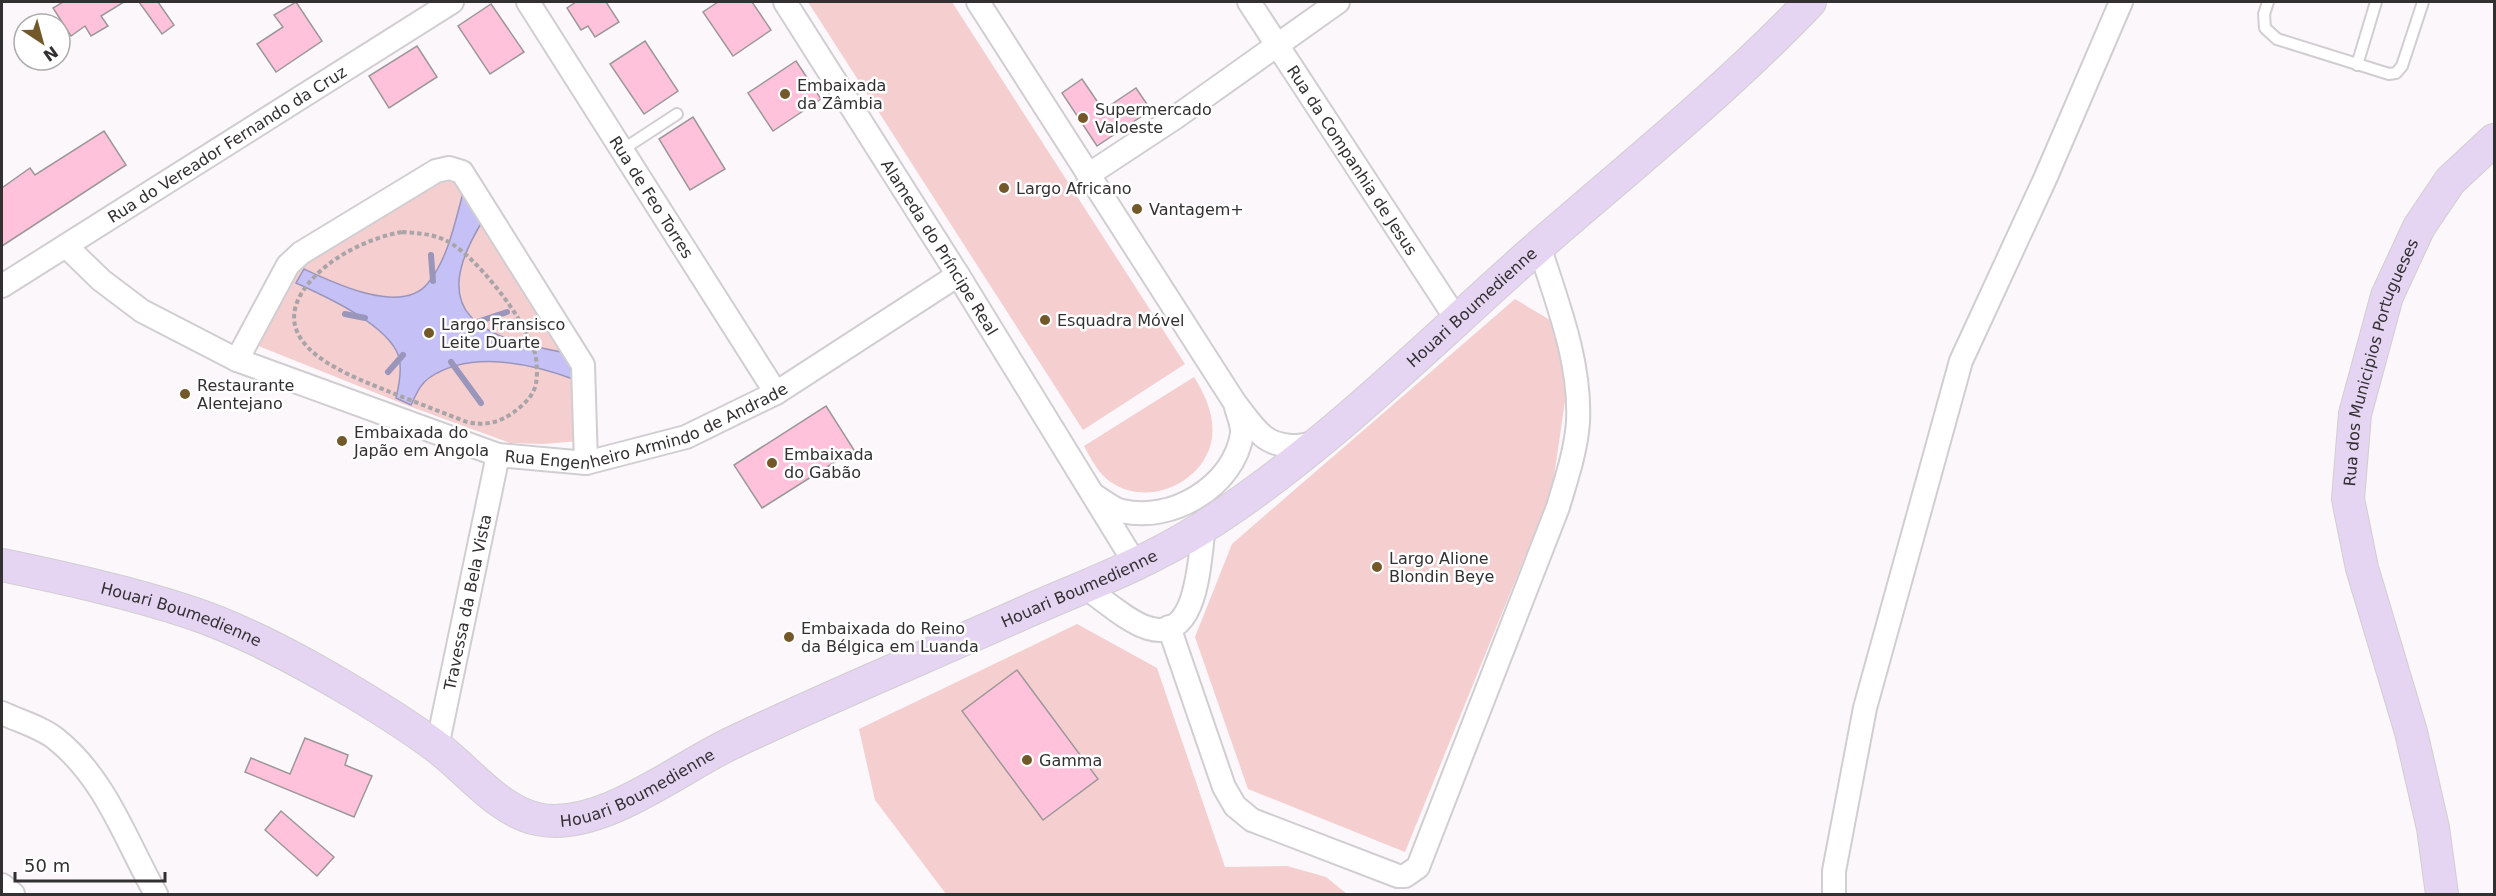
<svg xmlns="http://www.w3.org/2000/svg" width="2496" height="896" viewBox="0 0 2496 896" font-family="'DejaVu Sans',sans-serif">
	<rect width="100%" height="100%" fill="#fbf7fa"/>
	<!-- green -->
	<g fill="#f5ced0">
		<path d="M 808,2 L 952,2 L 1185,364 L 1083,430 Z"/>
		<path d="M 440,179 L 453,179 L 462,185 L 582,377 L 579,441 L 543,444 L 510,443 L 406,405 L 256,345 L 304,259 Z"/>
		<path d="M 1515,299 L 1560,326 L 1566,394 L 1552,490 L 1405,852 L 1248,789 L 1195,637 L 1232,544 Z"/>
		<path d="M 1194,377 C 1205,395 1215,415 1212,438 C 1205,484 1145,509 1108,480 C 1097,471 1090,457 1084,446 Z"/>
		<path d="M 1077,624 L 1157,668 L 1225,867 L 1287,866 L 1326,877 L 1347,894 L 946,894 L 875,800 L 859,729 Z"/>
	</g>
	<!-- water -->
	<path fill="#c5c0f6" stroke="#9995bb" stroke-width="1.5" d="M 463,193 L 482,222 C 425,315 481,338 567,353 L 573,379 C 530,363 470,350 429,378 C 420,384 416,395 411,405 L 396,398 C 399,386 402,370 399,357 C 389,325 325,296 296,283 L 304,269 C 334,283 402,316 428,283 C 448,259 455,222 463,193 Z"/>
	<g fill="none" stroke-linecap="round" stroke-linejoin="round">
		<!-- stream -->
		<g stroke="#9995bb" stroke-width="6">
			<path d="M 431,255 L 433,281"/>
			<path d="M 345,314 L 365,318"/>
			<path d="M 471,324 L 507,312"/>
			<path d="M 451,362 L 481,403"/>
			<path d="M 388,372 L 403,355"/>
		</g>
	</g>
	<!-- building -->
	<g fill="#ffc2da" stroke="#9c9899" stroke-width="1.5">
		<path d="M 63,2 L 124,2 L 101,16 L 108,26 L 91,36 L 85,26 L 71,36 L 53,8 Z"/>
		<path d="M 139,2 L 158,2 L 174,25 L 162,34 Z"/>
		<path d="M 296,2 L 322,41 L 276,72 L 257,44 L 283,27 L 274,15 Z"/>
		<path d="M 576,2 L 606,2 L 619,22 L 595,37 L 588,26 L 581,30 L 567,8 Z"/>
		<path d="M 718,2 L 752,2 L 771,30 L 733,56 L 703,12 Z"/>
		<path d="M 491,4 L 524,52 L 490,74 L 458,26 Z"/>
		<path d="M 645,41 L 678,91 L 644,114 L 610,64 Z"/>
		<path d="M 417,46 L 437,77 L 389,108 L 369,76 Z"/>
		<path d="M 796,61 L 821,99 L 773,131 L 748,93 Z"/>
		<path d="M 1082,79 L 1103,110 L 1136,88 L 1151,110 L 1097,146 L 1062,93 Z"/>
		<path d="M 693,117 L 725,169 L 690,190 L 659,139 Z"/>
		<path d="M 104,131 L 126,165 L 2,246 L 2,188 L 30,168 L 35,175 Z"/>
		<path d="M 826,406 L 854,450 L 762,508 L 734,465 Z"/>
		<path d="M 1017,670 L 1098,779 L 1043,820 L 962,711 Z"/>
		<path d="M 305,738 L 348,755 L 345,765 L 372,776 L 354,817 L 245,772 L 251,758 L 290,774 Z"/>
		<path d="M 281,811 L 334,857 L 317,876 L 265,830 Z"/>
	</g>
	<g fill="none" stroke-linecap="round" stroke-linejoin="round">
		<!-- lane casing -->
		<g stroke="#d1ced1" stroke-width="14">
			<g id="lane">
				<path d="M 2268,2 L 2264,14 L 2265,28 L 2277,39 L 2389,74 L 2396,73 L 2402,66 L 2423,2"/>
				<path d="M 2357,65 L 2376,2"/>
				<path d="M 622,150 L 677,114"/>
			</g>
		</g>
		<!-- street casing -->
		<g stroke="#d1ced1" stroke-width="26">
			<g id="street">
				<path id="s1" d="M 528,2 L 776,393"/>
				<path id="s2" d="M 785,2 L 958,275 L 1136,565"/>
				<path d="M 978,2 L 1235,403 C 1244,414 1252,427 1263,436 C 1276,447 1301,449 1316,441"/>
				<path id="s3" d="M 1249,2 L 1457,320"/>
				<path d="M 1088,175 L 1176,117 L 1338,2"/>
				<path id="s4" d="M 66,246 L 101,280 L 142,311 L 237,360 L 498,455 L 586,463 L 686,437 L 776,393 L 958,275"/>
				<path id="s5" d="M 2,286 L 452,2"/>
				<path d="M 237,360 L 288,265 L 301,253 L 436,171 L 449,168 L 462,172 L 583,365 L 586,463"/>
				<path d="M 1094,495 C 1102,500 1113,509 1122,511 C 1172,523 1234,486 1242,434 C 1243,426 1238,415 1236,407"/>
				<path d="M 1086,588 C 1104,600 1128,622 1148,628 C 1199,644 1199,558 1204,527"/>
				<path d="M 1169,627 L 1224,787 L 1235,806 L 1252,820 L 1398,876 L 1405,876 L 1418,867 L 1558,507 C 1566,480 1576,451 1578,422 C 1581,362 1557,302 1539,246"/>
				<path d="M 2,713 C 19,721 41,727 56,739 C 106,779 126,841 156,894"/>
				<path id="s6" d="M 437,747 L 498,455"/>
				<path d="M 2,885 L 13,894"/>
				<path d="M 1834,894 L 1834,871 L 1865,708 L 1961,361 L 2045,179 L 2121,2"/>
			</g>
		</g>
		<!-- secondary casing -->
		<g stroke="#d1ced1" stroke-width="34">
			<g id="secondary">
				<path id="s7" d="M 2,565 C 64,578 128,592 189,612 C 246,631 301,661 353,692 C 383,710 415,730 442,751 C 471,774 500,811 537,819 C 600,833 679,767 734,742 C 831,696 930,655 1028,611 C 1087,585 1147,563 1202,528 C 1324,451 1431,341 1539,246 C 1631,166 1726,90 1810,2"/>
				<path id="s8" d="M 2442,894 L 2433,828 L 2411,732 L 2362,568 L 2348,499 L 2355,414 L 2387,296 L 2419,227 L 2450,181 L 2494,140"/>
			</g>
		</g>
		<!-- path -->
		<path stroke="#a8a4a7" stroke-width="4" stroke-dasharray="4.5 3" stroke-linecap="butt" d="M 402,232 C 418,233 433,234 447,241 C 476,256 522,316 533,347 C 537,357 538,373 536,383 C 534,396 523,405 514,412 C 499,423 484,426 467,422 C 441,412 415,402 390,392 C 348,375 260,344 308,284 C 330,257 368,238 402,232 Z"/>
		<!-- lane -->
		<use href="#lane" stroke="#fff" stroke-width="10"/>
		<!-- street -->
		<use href="#street" stroke="#fff" stroke-width="22"/>
		<!-- secondary -->
		<use href="#secondary" stroke="#e6d4f3" stroke-width="32"/>
	</g>
	<!-- markers -->
	<g fill="#73582a" stroke="#fff" stroke-width="2">
		<circle cx="785" cy="94" r="6"/>
		<circle cx="1083" cy="118" r="6"/>
		<circle cx="1004" cy="188" r="6"/>
		<circle cx="1137" cy="209" r="6"/>
		<circle cx="1045" cy="320" r="6"/>
		<circle cx="429" cy="333" r="6"/>
		<circle cx="185" cy="394" r="6"/>
		<circle cx="342" cy="441" r="6"/>
		<circle cx="772" cy="463" r="6"/>
		<circle cx="1377" cy="567" r="6"/>
		<circle cx="789" cy="637" r="6"/>
		<circle cx="1027" cy="760" r="6"/>
	</g>
	<g text-anchor="middle" dominant-baseline="central" stroke-width="5" stroke-linejoin="round" paint-order="stroke">
		<!-- poi labels -->
		<g font-size="16" fill="#323031" stroke="#fff" text-anchor="start">
			<text x="797" y="85">Embaixada<tspan x="797" dy="18">da Zâmbia</tspan></text>
			<text x="1095" y="109">Supermercado<tspan x="1095" dy="18">Valoeste</tspan></text>
			<text x="1016" y="188">Largo Africano</text>
			<text x="1149" y="209">Vantagem+</text>
			<text x="1057" y="320">Esquadra Móvel</text>
			<text x="441" y="324">Largo Fransisco<tspan x="441" dy="18">Leite Duarte</tspan></text>
			<text x="197" y="385">Restaurante<tspan x="197" dy="18">Alentejano</tspan></text>
			<text x="354" y="432">Embaixada do<tspan x="354" dy="18">Japão em Angola</tspan></text>
			<text x="784" y="454">Embaixada<tspan x="784" dy="18">do Gabão</tspan></text>
			<text x="1389" y="558">Largo Alione<tspan x="1389" dy="18">Blondin Beye</tspan></text>
			<text x="801" y="628">Embaixada do Reino<tspan x="801" dy="18">da Bélgica em Luanda</tspan></text>
			<text x="1039" y="760">Gamma</text>
		</g>
		<!-- street labels -->
		<g font-size="16" fill="#323031" stroke="#fff">
			<text stroke="none"><textPath href="#s5" startOffset="266">Rua do Vereador Fernando da Cruz</textPath></text>
			<text stroke="none"><textPath href="#s3" startOffset="189">Rua da Companhia de Jesus</textPath></text>
			<text stroke="none"><textPath href="#s1" startOffset="231">Rua de Feo Torres</textPath></text>
			<text stroke="none"><textPath href="#s2" startOffset="290">Alameda do Príncipe Real</textPath></text>
			<text stroke="none"><textPath href="#s7" startOffset="1680">Houari Boumedienne</textPath></text>
			<text stroke="none"><textPath href="#s8" startOffset="548">Rua dos Municipios Portugueses</textPath></text>
			<text stroke="none"><textPath href="#s4" startOffset="640">Rua Engenheiro Armindo de Andrade</textPath></text>
			<text stroke="none"><textPath href="#s7" startOffset="1194">Houari Boumedienne</textPath></text>
			<text stroke="none"><textPath href="#s6" startOffset="148">Travessa da Bela Vista</textPath></text>
			<text stroke="none"><textPath href="#s7" startOffset="186">Houari Boumedienne</textPath></text>
			<text stroke="none"><textPath href="#s7" startOffset="708">Houari Boumedienne</textPath></text>
		</g>
	</g>
	<!-- border -->
	<rect width="2496" height="896" fill="none" stroke="#323031" stroke-width="6"/>
	<!-- north arrow -->
	<g transform="translate(42 42) rotate(144)"><circle r="28" fill="#ffffff" stroke="#adacad" stroke-width="1.5"/>
	<path d="M0-4.5L10 22L0 15L-10 22Z" fill="#73582a"/>
	<text y="-9" font-size="16" font-weight="bold" text-anchor="middle" fill="#323031">N</text>
	</g>
	<!-- scale -->
	<path d="M15 872v9h150v-9" fill="none" stroke="#323031" stroke-width="3"/>
	<text x="24" y="872" font-size="18" fill="#323031" stroke="#ffffff" stroke-width="4.5" paint-order="stroke">50 m</text>
</svg>
